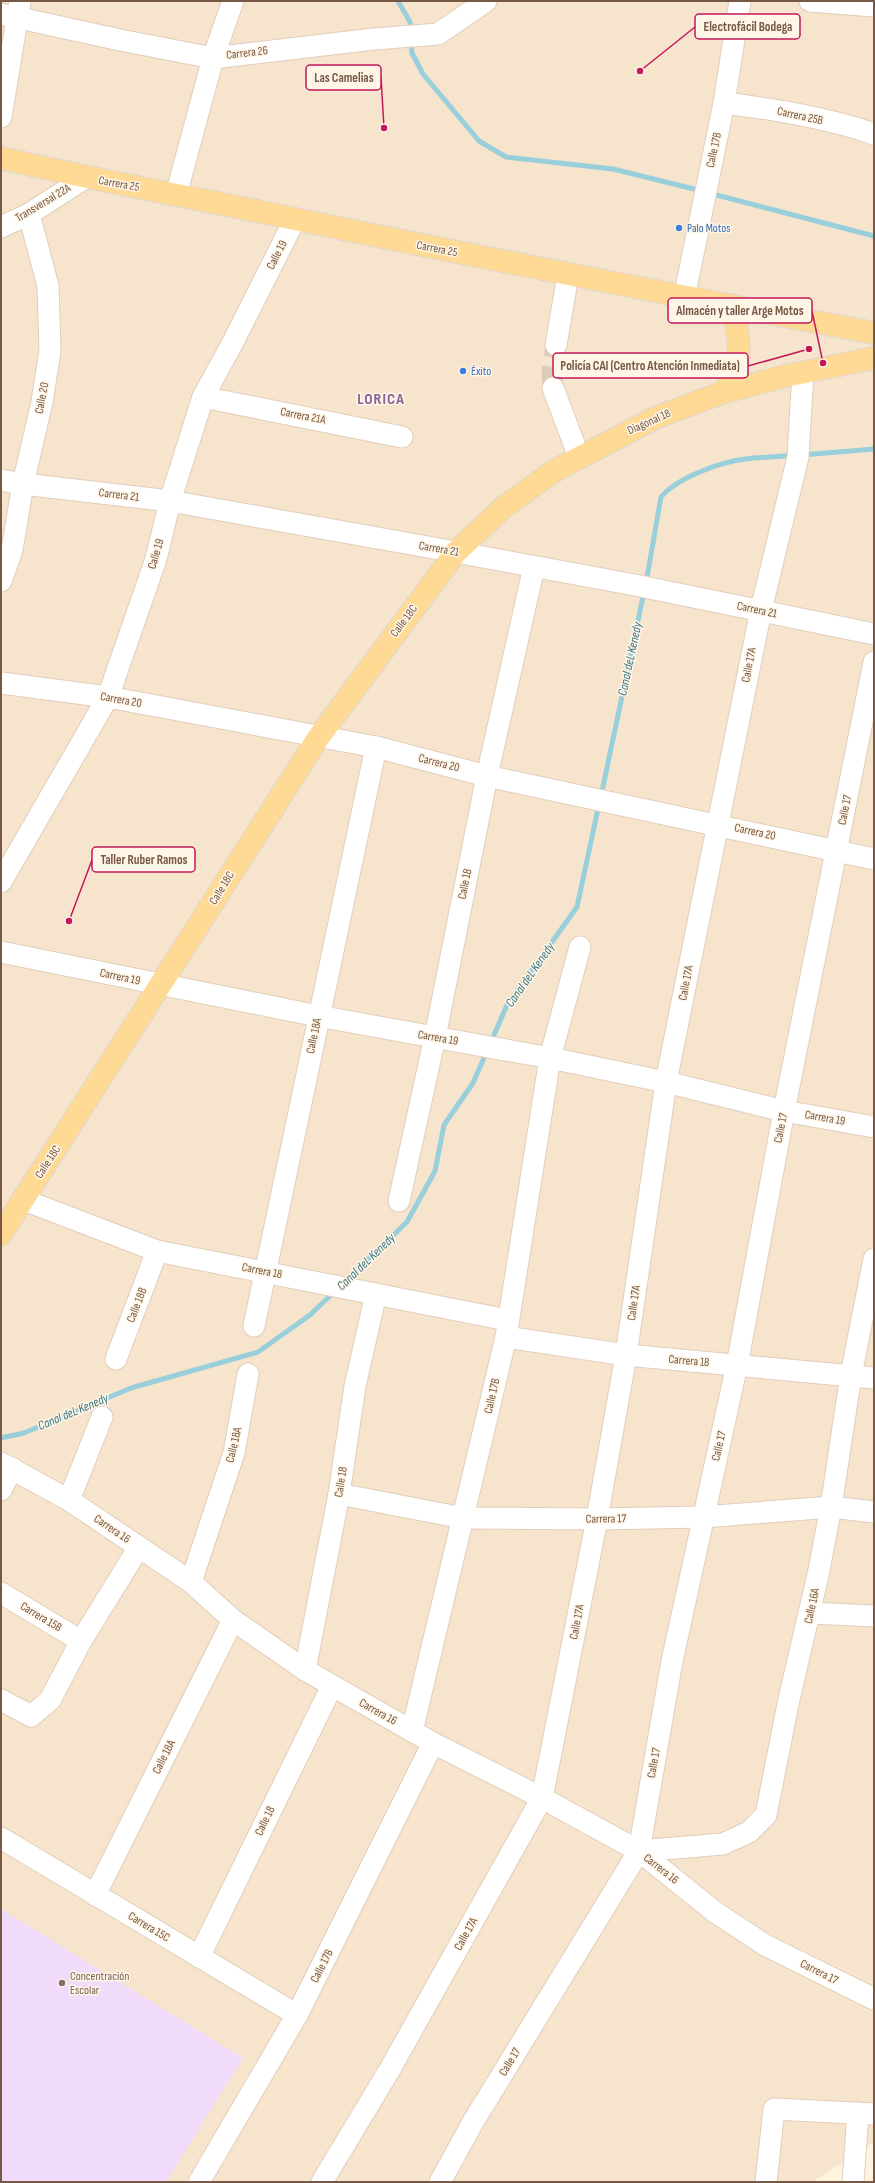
<svg xmlns="http://www.w3.org/2000/svg" width="875" height="2183" viewBox="0 0 875 2183" font-family="'Sofia Sans Condensed',sans-serif">
	<rect width="100%" height="100%" fill="#fef3df"/>
	<!-- residential -->
	<path fill="#f6e4cd" d="M 1,1 L 874,1 L 874,2142 L 812,2182 L 1,2182 Z"/>
	<!-- education -->
	<path fill="#f0dcfa" d="M 1,1909 L 243,2058 L 166,2182 L 1,2182 Z"/>
	<g fill="none" stroke-linecap="round" stroke-linejoin="round">
		<!-- stream -->
		<g stroke="#98cfdb" stroke-width="5">
			<path d="M 398,1 L 410,22 L 411,33"/>
			<path d="M 411,41 L 412,53 L 423,74 L 479,141 L 506,157 L 613,169 L 702,191"/>
			<path d="M 709,193 L 874,236"/>
			<path d="M 802,455 L 874,449"/>
			<path d="M 646,583 L 661,497 C 677,478 720,462 745,459 C 761,457 778,457 794,455"/>
			<path d="M 601,796 L 644,592"/>
			<path d="M 491,1042 L 507,1005 L 577,907 L 599,804"/>
			<path d="M 344,1282 L 407,1222 L 435,1171 L 444,1125 L 473,1083 L 487,1051"/>
			<path d="M 1,1438 L 24,1433 L 131,1388 L 258,1352 L 310,1315 L 334,1292"/>
		</g>
		<!-- minor-tunnel -->
		<path stroke="#dcccb8" stroke-width="21" stroke-dasharray="21 10" stroke-linecap="butt" d="M 553,388 L 552,372 L 556,345"/>
		<!-- minor casing -->
		<g stroke="#e2cebb" stroke-width="23">
			<g id="minor">
				<path d="M 810,1 L 874,6"/>
				<path d="M 1,14 L 120,40 L 213,58 L 374,39 L 438,34 L 486,1"/>
				<path d="M 724,103 C 773,109 828,118 874,134"/>
				<path d="M 1,117 L 20,1"/>
				<path d="M 176,195 L 213,58 L 233,1"/>
				<path d="M 1,227 L 29,214 L 85,178"/>
				<path d="M 684,298 L 724,103 L 740,1"/>
				<path d="M 556,345 L 568,275"/>
				<path d="M 553,388 L 579,457"/>
				<path d="M 203,397 L 402,437"/>
				<path d="M 1,480 L 23,484 L 170,501 L 456,552 L 635,585 L 874,634"/>
				<path d="M 1,581 L 12,550 L 23,484 L 42,402 L 50,351 L 48,286 L 29,214"/>
				<path d="M 1,683 L 108,697 L 376,747 L 487,776 L 874,859"/>
				<path d="M 1,882 L 108,697 L 156,559 L 170,501 L 203,397 L 232,344 L 295,219"/>
				<path d="M 1,952 L 318,1016 L 550,1058 L 666,1082 L 784,1111 L 874,1127"/>
				<path d="M 24,1200 L 157,1251 L 507,1320"/>
				<path d="M 399,1201 L 435,1037 L 487,776 L 534,567"/>
				<path d="M 254,1326 L 376,747"/>
				<path d="M 506,1337 L 626,1355 L 874,1378"/>
				<path d="M 116,1359 L 157,1251"/>
				<path d="M 1,1463 L 69,1500 L 191,1582 L 233,1620 L 305,1670 L 433,1743 L 542,1798 L 639,1851 L 715,1912 L 765,1945 L 874,1999"/>
				<path d="M 1,1490 L 12,1468"/>
				<path d="M 339,1494 L 463,1518 L 597,1519 L 703,1517 L 831,1507 L 874,1512"/>
				<path d="M 69,1500 L 102,1417"/>
				<path d="M 191,1582 L 234,1453 L 248,1374"/>
				<path d="M 1,1593 L 81,1641"/>
				<path d="M 811,1613 L 874,1616"/>
				<path d="M 305,1670 L 339,1494 L 355,1386 L 376,1294"/>
				<path d="M 1,1700 L 31,1716 L 50,1700 L 81,1641 L 139,1547"/>
				<path d="M 412,1731 L 506,1337 L 550,1058 L 580,947"/>
				<path d="M 1,1838 L 297,2015"/>
				<path d="M 639,1851 L 723,1844 L 749,1832 L 766,1815 L 789,1699 L 818,1575 L 831,1507 L 851,1375 L 874,1259"/>
				<path d="M 95,1895 L 233,1620"/>
				<path d="M 199,1957 L 332,1686"/>
				<path d="M 199,2182 L 297,2015 L 433,1743"/>
				<path d="M 322,2182 L 390,2069 L 542,1798 L 597,1519 L 626,1355 L 666,1082 L 761,610 L 798,457 L 803,372"/>
				<path d="M 440,2182 L 473,2122 L 639,1851 L 672,1661 L 737,1365 L 784,1111 L 874,662"/>
				<path d="M 766,2182 L 774,2109 L 874,2114"/>
				<path d="M 853,2182 L 858,2113"/>
			</g>
		</g>
		<!-- major casing -->
		<g stroke="#ded7d2" stroke-width="24">
			<g id="major">
				<path d="M 1,158 C 98,181 197,198 295,219 C 487,259 680,296 874,333"/>
				<path d="M 724,392 C 727,386 733,379 735,373 C 742,352 738,325 730,305"/>
				<path d="M 1,1234 L 318,738 L 456,552 L 504,507 L 554,471 L 655,418 L 724,392 L 785,376 L 874,358"/>
			</g>
		</g>
		<!-- minor -->
		<use href="#minor" stroke="#fff" stroke-width="21"/>
		<!-- major -->
		<use href="#major" stroke="#ffda95" stroke-width="22"/>
	</g>
	<!-- markers -->
	<g fill="#3f7fe0" stroke="#fff6e7" stroke-width="1.5">
		<circle cx="679" cy="228" r="4"/>
		<circle cx="463" cy="371" r="4"/>
	</g>
	<circle fill="#8d6e63" stroke="#fff6e7" stroke-width="1.5" cx="62" cy="1983" r="4"/>
	<g text-anchor="middle" dominant-baseline="central" stroke-width="3" stroke-linejoin="round" paint-order="stroke">
		<!-- street labels -->
		<g font-size="12" fill="#765845" stroke="#fff6e7">
			<text transform="translate(247 53) rotate(-7)">Carrera 26</text>
			<text transform="translate(800 116) rotate(12)">Carrera 25B</text>
			<text transform="translate(714 150) rotate(-78)">Calle 17B</text>
			<text transform="translate(119 184) rotate(10)">Carrera 25</text>
			<text transform="translate(43 203) rotate(-31)">Transversal 22A</text>
			<text transform="translate(437 249) rotate(11)">Carrera 25</text>
			<text transform="translate(277 255) rotate(-63)">Calle 19</text>
			<text transform="translate(42 398) rotate(-79)">Calle 20</text>
			<text transform="translate(303 416) rotate(11)">Carrera 21A</text>
			<text transform="translate(649 422) rotate(-24)">Diagonal 18</text>
			<text transform="translate(119 495) rotate(7)">Carrera 21</text>
			<text transform="translate(439 549) rotate(10)">Carrera 21</text>
			<text transform="translate(156 554) rotate(-74)">Calle 19</text>
			<text transform="translate(757 610) rotate(12)">Carrera 21</text>
			<text transform="translate(404 621) rotate(-53)">Calle 18C</text>
			<text transform="translate(749 665) rotate(-79)">Calle 17A</text>
			<text transform="translate(121 700) rotate(10)">Carrera 20</text>
			<text transform="translate(439 763) rotate(14)">Carrera 20</text>
			<text transform="translate(845 810) rotate(-79)">Calle 17</text>
			<text transform="translate(755 832) rotate(12)">Carrera 20</text>
			<text transform="translate(465 884) rotate(-79)">Calle 18</text>
			<text transform="translate(222 888) rotate(-58)">Calle 18C</text>
			<text transform="translate(120 977) rotate(12)">Carrera 19</text>
			<text transform="translate(686 983) rotate(-79)">Calle 17A</text>
			<text transform="translate(314 1036) rotate(-78)">Calle 18A</text>
			<text transform="translate(438 1038) rotate(10)">Carrera 19</text>
			<text transform="translate(825 1118) rotate(10)">Carrera 19</text>
			<text transform="translate(781 1128) rotate(-79)">Calle 17</text>
			<text transform="translate(48 1162) rotate(-57)">Calle 18C</text>
			<text transform="translate(262 1271) rotate(11)">Carrera 18</text>
			<text transform="translate(634 1303) rotate(-82)">Calle 17A</text>
			<text transform="translate(137 1305) rotate(-69)">Calle 18B</text>
			<text transform="translate(689 1361) rotate(5)">Carrera 18</text>
			<text transform="translate(492 1396) rotate(-77)">Calle 17B</text>
			<text transform="translate(234 1445) rotate(-77)">Calle 18A</text>
			<text transform="translate(719 1446) rotate(-77)">Calle 17</text>
			<text transform="translate(341 1482) rotate(-81)">Calle 18</text>
			<text transform="translate(606 1519) rotate(-1)">Carrera 17</text>
			<text transform="translate(112 1529) rotate(34)">Carrera 16</text>
			<text transform="translate(812 1606) rotate(-78)">Calle 16A</text>
			<text transform="translate(41 1617) rotate(31)">Carrera 15B</text>
			<text transform="translate(577 1622) rotate(-79)">Calle 17A</text>
			<text transform="translate(378 1712) rotate(29)">Carrera 16</text>
			<text transform="translate(164 1757) rotate(-63)">Calle 18A</text>
			<text transform="translate(654 1763) rotate(-80)">Calle 17</text>
			<text transform="translate(265 1821) rotate(-64)">Calle 18</text>
			<text transform="translate(661 1869) rotate(38)">Carrera 16</text>
			<text transform="translate(149 1927) rotate(31)">Carrera 15C</text>
			<text transform="translate(466 1934) rotate(-61)">Calle 17A</text>
			<text transform="translate(322 1966) rotate(-63)">Calle 17B</text>
			<text transform="translate(819 1972) rotate(27)">Carrera 17</text>
			<text transform="translate(510 2062) rotate(-59)">Calle 17</text>
		</g>
		<!-- shop labels -->
		<g font-size="12" fill="#366cbe" stroke="#fff6e7" text-anchor="start">
			<text x="687" y="228">Palo Motos</text>
			<text x="471" y="371">Éxito</text>
		</g>
		<!-- education labels -->
		<g font-size="12" fill="#785e54" stroke="#fff6e7" text-anchor="start">
			<text x="70" y="1976">Concentración<tspan x="70" dy="14">Escolar</tspan></text>
		</g>
		<!-- water labels -->
		<g font-size="13" font-style="italic" fill="#3b7784" stroke="#fff6e7">
			<text transform="translate(630 659) rotate(-78)">Canal deL Kenedy</text>
			<text transform="translate(530 975) rotate(-55)">Canal deL Kenedy</text>
			<text transform="translate(366 1262) rotate(-44)">Canal deL Kenedy</text>
			<text transform="translate(73 1412) rotate(-23)">Canal deL Kenedy</text>
		</g>
		<!-- district labels -->
		<g font-size="16" font-weight="bold" letter-spacing="1" fill="#88609a" stroke="#fff6e7">
			<text x="381" y="399">LORICA</text>
		</g>
	</g>
	<!-- callouts -->
	<path fill="none" stroke="#c2185b" stroke-width="1.5" d="M640 71L695 27M384 128L381 77M823 363L812 311M809 349L748 366M69 921L92 860"/>
	<g fill="#c2185b" stroke="#fff6e7" stroke-width="1.5">
		<circle cx="640" cy="71" r="4"/>
		<circle cx="384" cy="128" r="4"/>
		<circle cx="823" cy="363" r="4"/>
		<circle cx="809" cy="349" r="4"/>
		<circle cx="69" cy="921" r="4"/>
	</g>
	<g fill="#fff6e7" stroke="#c2185b" stroke-width="1.5">
		<rect x="695" y="14" width="105" height="25" rx="4"/>
		<rect x="306" y="65" width="75" height="25" rx="4"/>
		<rect x="668" y="298" width="144" height="25" rx="4"/>
		<rect x="553" y="353" width="195" height="25" rx="4"/>
		<rect x="92" y="847" width="103" height="25" rx="4"/>
	</g>
	<g font-size="13" text-anchor="middle" font-weight="bold" fill="#765845">
		<text x="748" y="31">Electrofácil Bodega</text>
		<text x="344" y="82">Las Camelias</text>
		<text x="740" y="315">Almacén y taller Arge Motos</text>
		<text x="650" y="370">Policía CAI (Centro Atención Inmediata)</text>
		<text x="144" y="864">Taller Ruber Ramos</text>
	</g>
	<!-- border -->
	<rect width="875" height="2183" fill="none" stroke="#765845" stroke-width="4"/>
</svg>
